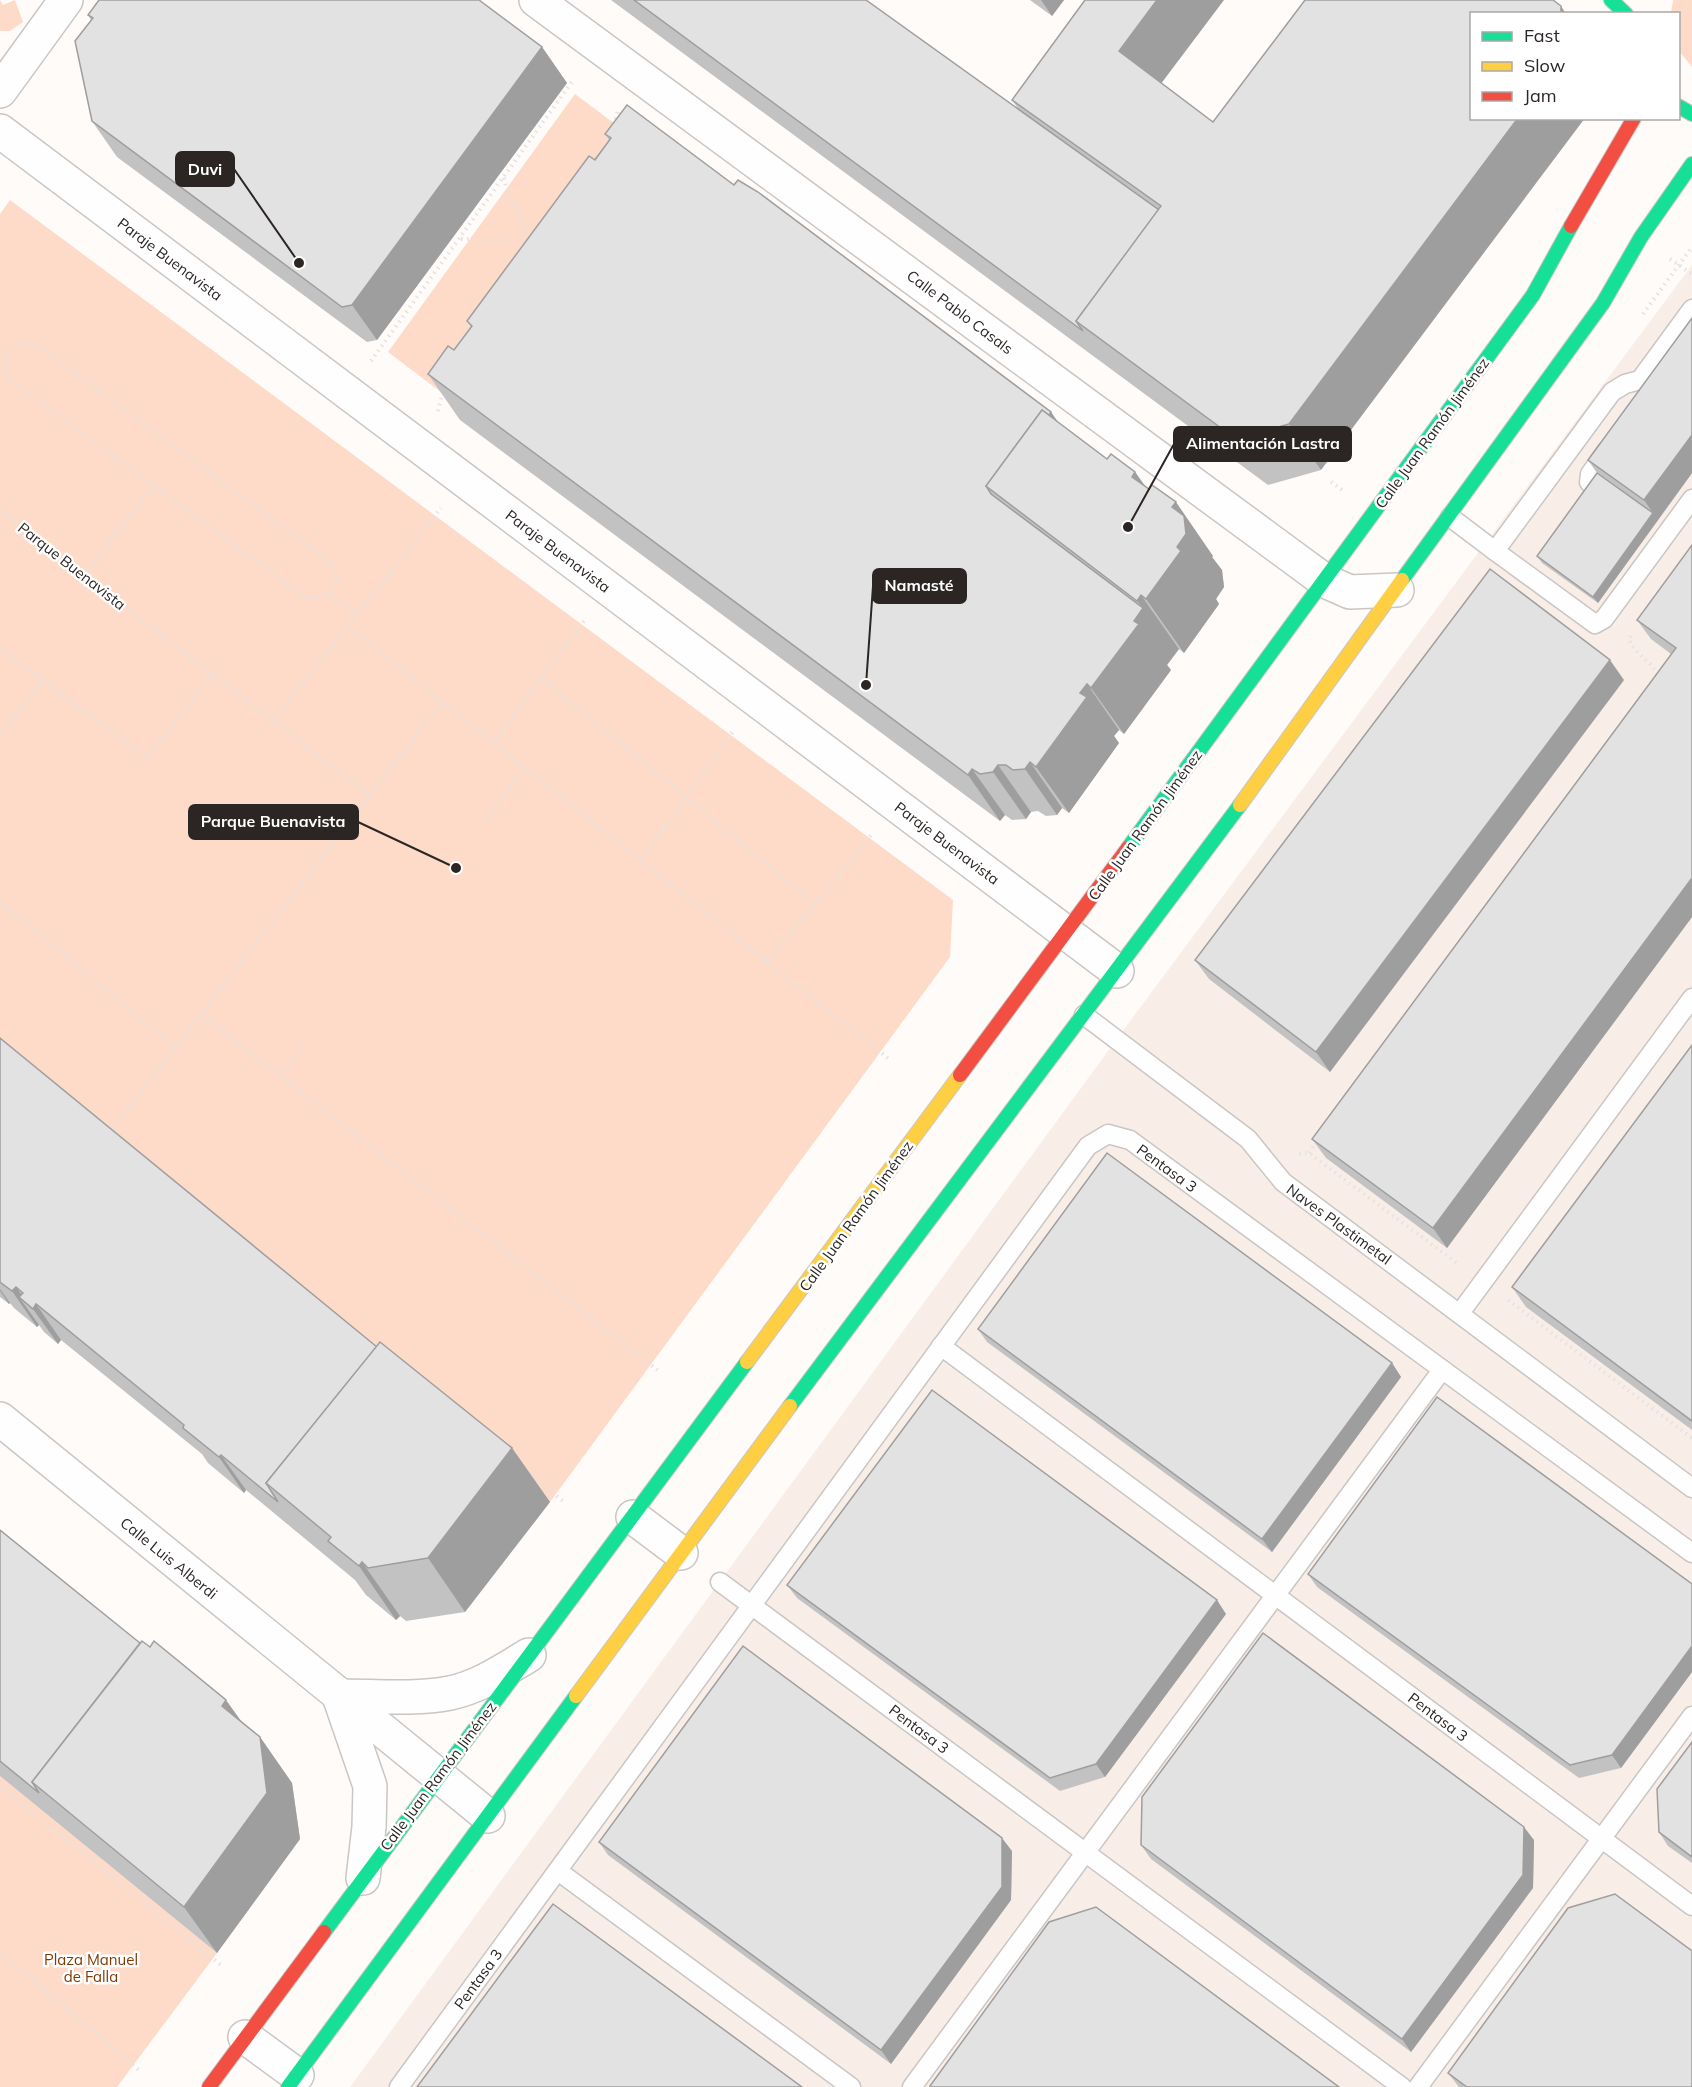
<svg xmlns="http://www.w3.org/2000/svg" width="1692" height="2087" viewBox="0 0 1692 2087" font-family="Mulish,sans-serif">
	<rect width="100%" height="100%" fill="#fefbf9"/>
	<!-- built -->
	<path fill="#f9eee7" d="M 1692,265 L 1692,2087 L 350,2087 L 1116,1040 Z"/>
	<!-- green -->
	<g fill="#fddbc8">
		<path d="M 0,0 L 3,5 L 15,0 L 23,22 L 10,31 L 0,31 Z"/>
		<path d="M 1673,0 L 1692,0 L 1692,67 L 1679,51 L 1678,14 L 1671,13 Z"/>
		<path d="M 575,94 L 647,148 L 458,405 L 388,352 Z"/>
		<path d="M 10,200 L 953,900 L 950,957 L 550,1502 L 0,1054 L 0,214 Z"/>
		<path d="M 0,1776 L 217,1953 L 117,2087 L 0,2087 Z"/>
	</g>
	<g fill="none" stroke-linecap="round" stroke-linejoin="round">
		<!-- lane casing -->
		<g stroke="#c9c6c4" stroke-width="21">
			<g id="lane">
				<path d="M 1595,489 L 1589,482 L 1590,474 L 1607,450"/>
				<path d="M 1450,517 L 1495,551 L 1612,392 L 1625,384 L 1640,380 L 1692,309"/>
				<path d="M 1495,551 L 1595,624 L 1604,619 L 1692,499"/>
				<path d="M 1084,1015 L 1248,1139 L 1283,1182 L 1692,1488"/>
				<path d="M 1460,1313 L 1692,998"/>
				<path d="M 941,1346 L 1692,1906"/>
				<path d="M 720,1582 L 1402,2087"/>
				<path d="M 558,1871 L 851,2087"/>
				<path d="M 399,2087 L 1088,1146 L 1108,1134 L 1130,1140 L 1692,1553"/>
				<path d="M 912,2087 L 1442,1370"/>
				<path d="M 1418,2087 L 1692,1716"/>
			</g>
		</g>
		<!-- street casing -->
		<g stroke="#c9c6c4" stroke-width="36">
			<g id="street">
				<path d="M 536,0 L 1325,581 L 1350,592 L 1397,590"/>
				<path d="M 0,91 L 66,0"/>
				<path d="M 0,131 L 1117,971"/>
				<path d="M 0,1419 L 488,1816"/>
				<path d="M 633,1517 L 681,1553"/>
				<path d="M 339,1696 C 375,1696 414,1700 450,1693 C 479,1687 504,1670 529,1655"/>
				<path d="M 339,1696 L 370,1786 L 369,1827 L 363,1878"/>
				<path d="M 245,2037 L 297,2075"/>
			</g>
		</g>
		<!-- fast casing -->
		<g stroke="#c9c6c4" stroke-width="16">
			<g id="fast">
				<path d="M 1611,0 L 1626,14"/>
				<path d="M 1678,106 L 1692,114"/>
				<path d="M 1402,580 L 1603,303 L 1641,237 L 1692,164"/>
				<path d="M 1128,848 L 1533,295 L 1571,226"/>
				<path d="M 790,1406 L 1240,805"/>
				<path d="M 324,1932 L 747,1362"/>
				<path d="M 288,2087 L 576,1696"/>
			</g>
		</g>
		<!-- slow casing -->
		<g stroke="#c9c6c4" stroke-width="16">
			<g id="slow">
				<path d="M 1240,805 L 1402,580"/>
				<path d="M 747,1362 L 960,1075"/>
				<path d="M 576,1696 L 790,1406"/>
			</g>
		</g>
		<!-- jam casing -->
		<g stroke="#c9c6c4" stroke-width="16">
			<g id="jam">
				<path d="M 1571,226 L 1634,118"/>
				<path d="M 960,1075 L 1128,848"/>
				<path d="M 209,2087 L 324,1932"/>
			</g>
		</g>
		<!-- path -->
		<g stroke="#e4e2e2" stroke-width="4" stroke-dasharray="1.5 4.5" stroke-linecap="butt">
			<path d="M 614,125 L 618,111"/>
			<path d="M 504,178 L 507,191 L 530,240"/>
			<path d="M 461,239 L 531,240"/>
			<path d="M 1670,259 L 1692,274"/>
			<path d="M 1643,314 L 1692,247"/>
			<path d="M 453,353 L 471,320"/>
			<path d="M 371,361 L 574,79"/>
			<path d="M 438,411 L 443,391"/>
			<path d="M 1331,482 L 1345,492"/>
			<path d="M 0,510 L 371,797"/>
			<path d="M 84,575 L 152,487"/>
			<path d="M 329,593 L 337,577 L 332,563 L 40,347 L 24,342 L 9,350 L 4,367 L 13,382 L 305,597 L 317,598 L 329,593 L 357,615"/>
			<path d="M 348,626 L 889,1059"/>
			<path d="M 1631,636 L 1629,639 C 1635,655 1652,661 1658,676"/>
			<path d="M 0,648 L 147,758 L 212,674"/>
			<path d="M 542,678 L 815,904"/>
			<path d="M 273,720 L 441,508"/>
			<path d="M 0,734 L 43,680"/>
			<path d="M 494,743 L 586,618"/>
			<path d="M 485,818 L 525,768"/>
			<path d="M 640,860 L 735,729"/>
			<path d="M 0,901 L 176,1048"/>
			<path d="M 767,962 L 873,833"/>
			<path d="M 202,1015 L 660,1372"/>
			<path d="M 279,1076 L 305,1044"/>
			<path d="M 109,1133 L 442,702"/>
			<path d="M 1309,1153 L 1317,1141"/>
			<path d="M 1299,1154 L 1309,1153 L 1458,1264"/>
			<path d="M 1508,1300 L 1692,1438"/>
			<path d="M 529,1473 L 563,1501"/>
			<path d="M 0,1786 L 222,1966"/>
			<path d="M 0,1952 L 141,2072"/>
		</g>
		<!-- lane -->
		<use href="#lane" stroke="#fffefe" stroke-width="18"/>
		<!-- street -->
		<use href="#street" stroke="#fffefe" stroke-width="33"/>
		<!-- fast -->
		<use href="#fast" stroke="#16e098" stroke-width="14"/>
		<!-- slow -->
		<use href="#slow" stroke="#ffcf43" stroke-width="14"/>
		<!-- jam -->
		<use href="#jam" stroke="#f24e42" stroke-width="14"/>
	</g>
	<!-- wall -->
	<g fill="#c3c2c3">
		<path d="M 611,0 L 866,0 L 1019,110 L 1012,100 L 1162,83 L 1321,470 L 1268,485 Z"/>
		<path d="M 1030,0 L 1064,0 L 1052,16 Z"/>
		<path d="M 88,15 L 542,47 L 567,83 L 377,340 L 367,342 L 117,157 L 92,121 L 91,20 Z"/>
		<path d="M 605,134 L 734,185 L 1051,412 L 1057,422 L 1107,459 L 1135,472 L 1146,487 L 1213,556 L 1212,557 L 1222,570 L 1224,587 L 1216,599 L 1219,604 L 1184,653 L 1179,649 L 1167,665 L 1171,670 L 1124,734 L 1119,730 L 1114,736 L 1119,743 L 1069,813 L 1062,808 L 1057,815 L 1046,816 L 1038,811 L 1031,812 L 1026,819 L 1012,820 L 1005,815 L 1000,821 L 460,420 L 428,374 L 454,350 L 471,327 L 467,321 L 609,140 Z"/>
		<path d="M 1692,318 L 1692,473 L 1598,603 L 1542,563 L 1537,556 L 1597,473 L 1588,460 Z"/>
		<path d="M 1692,545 L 1692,917 L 1447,1248 L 1326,1158 L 1312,1139 L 1671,654 L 1651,639 L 1637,620 Z"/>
		<path d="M 1624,680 L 1330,1072 L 1209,979 L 1195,960 Z"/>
		<path d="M 0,1038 L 377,1347 L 512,1448 L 550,1502 L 465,1612 L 406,1621 L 400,1616 L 396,1620 L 366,1595 L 355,1580 L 246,1490 L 244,1493 L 208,1463 L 202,1454 L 61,1340 L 58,1344 L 44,1332 L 39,1325 L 37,1327 L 14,1308 L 10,1303 L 9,1304 L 0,1297 Z"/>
		<path d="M 1692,1045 L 1692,1430 L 1526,1307 L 1512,1287 Z"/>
		<path d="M 978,1329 L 1392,1363 L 1401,1377 L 1272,1552 L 987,1342 Z"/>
		<path d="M 0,1530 L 140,1643 L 260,1737 L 292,1783 L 300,1839 L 217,1953 L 0,1776 Z"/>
		<path d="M 1308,1574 L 1692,1584 L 1692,1672 L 1621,1768 L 1579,1778 L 1317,1587 Z"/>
		<path d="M 787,1585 L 1226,1614 L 1105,1777 L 1060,1791 L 797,1598 Z"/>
		<path d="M 1692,1742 L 1692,1863 L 1668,1846 L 1659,1832 Z"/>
		<path d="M 1534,1840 L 1533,1888 L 1411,2052 L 1151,1859 L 1141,1845 Z"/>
		<path d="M 599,1842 L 1012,1851 L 1011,1900 L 891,2064 L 608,1855 Z"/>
		<path d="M 1448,2073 L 1692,2087 L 1459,2087 Z"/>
	</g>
	<!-- shaded-wall -->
	<g fill="#9f9e9f">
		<path d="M 1041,0 L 1064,0 L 1052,16 Z"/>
		<path d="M 1157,0 L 1224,0 L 1151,97 L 1119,51 Z"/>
		<path d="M 1561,6 L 1566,14 L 1561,14 Z"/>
		<path d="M 542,47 L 567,83 L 377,340 L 352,305 Z"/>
		<path d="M 1518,118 L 1585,118 L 1321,470 L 1289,424 Z"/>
		<path d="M 1051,412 L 1083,458 L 993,492 Z"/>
		<path d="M 1692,435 L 1692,473 L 1598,603 L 1593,597 L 1653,513 L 1644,500 Z"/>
		<path d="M 1135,472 L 1173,526 L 1132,477 Z"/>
		<path d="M 1176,502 L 1213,556 L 1212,557 L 1222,570 L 1224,587 L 1216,599 L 1219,604 L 1184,653 L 1146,599 L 1177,547 L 1172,507 Z"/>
		<path d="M 1141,595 L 1179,649 L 1167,665 L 1171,670 L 1124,734 L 1091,688 L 1134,621 L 1143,608 L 1137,601 Z"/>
		<path d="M 1610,660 L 1624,680 L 1330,1072 L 1316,1052 Z"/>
		<path d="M 1087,684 L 1119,730 L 1114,736 L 1119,743 L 1069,813 L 1036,767 L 1080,693 Z"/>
		<path d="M 1030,762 L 1062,808 L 1057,815 L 1025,769 Z"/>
		<path d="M 998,765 L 1031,812 L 1026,819 L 993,772 Z"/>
		<path d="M 972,769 L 1005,815 L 1000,821 L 968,775 Z"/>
		<path d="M 1692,878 L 1692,917 L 1447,1248 L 1433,1228 Z"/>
		<path d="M 16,1287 L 28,1304 L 19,1297 L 39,1325 L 37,1327 L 12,1291 Z"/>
		<path d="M 0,1289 L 10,1303 L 9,1304 L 0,1291 Z"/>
		<path d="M 36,1304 L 61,1340 L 58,1344 L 33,1309 Z"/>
		<path d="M 1392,1363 L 1401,1377 L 1272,1552 L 1262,1539 Z"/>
		<path d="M 512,1448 L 550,1502 L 465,1612 L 428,1558 Z"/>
		<path d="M 221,1455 L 246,1490 L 244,1493 L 219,1457 Z"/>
		<path d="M 362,1562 L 400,1616 L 396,1620 L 359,1566 Z"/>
		<path d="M 1217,1600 L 1226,1614 L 1105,1777 L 1096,1764 Z"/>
		<path d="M 1692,1646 L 1692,1672 L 1621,1768 L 1612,1755 Z"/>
		<path d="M 226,1700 L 259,1746 L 222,1706 Z"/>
		<path d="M 260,1737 L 292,1783 L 300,1839 L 217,1953 L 184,1907 Z"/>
		<path d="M 1524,1827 L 1534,1840 L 1533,1888 L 1411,2052 L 1402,2039 Z"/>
		<path d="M 1002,1838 L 1012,1851 L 1011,1900 L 891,2064 L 881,2050 Z"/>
	</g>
	<!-- building -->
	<g fill="#e3e2e3" stroke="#9f9e9f" stroke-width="1.5">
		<path d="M 99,0 L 479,0 L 542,47 L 352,305 L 342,307 L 92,121 L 75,41 L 93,18 L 88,15 Z"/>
		<path d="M 634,0 L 866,0 L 1159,210 L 1076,321 L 1083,331 Z"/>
		<path d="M 1085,0 L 1157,0 L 1119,51 L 1213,122 L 1305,0 L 1553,0 L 1561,6 L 1561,14 L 1472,14 L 1472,118 L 1518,118 L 1289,424 L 1236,439 L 1076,321 L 1161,206 L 1012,100 Z"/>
		<path d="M 627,105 L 734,185 L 738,180 L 758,192 L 1051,412 L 1049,415 L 1042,410 L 986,486 L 991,494 L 1143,608 L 1134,621 L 1139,624 L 1091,688 L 1087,684 L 1080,693 L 1087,697 L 1036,767 L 1030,762 L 1025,769 L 1013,770 L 1006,765 L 998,765 L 993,772 L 980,774 L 972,769 L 968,775 L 428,374 L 448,346 L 454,350 L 472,326 L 467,321 L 589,156 L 595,160 L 611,138 L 605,134 Z"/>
		<path d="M 1692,318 L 1692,435 L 1644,500 L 1588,460 Z"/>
		<path d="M 1042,410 L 1107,459 L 1111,454 L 1135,472 L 1132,477 L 1149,489 L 1152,485 L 1176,502 L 1172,507 L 1184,516 L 1186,534 L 1177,547 L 1181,551 L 1146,599 L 1141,595 L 1137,601 L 986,486 Z"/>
		<path d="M 1597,473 L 1653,513 L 1593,597 L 1537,556 Z"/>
		<path d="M 1692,545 L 1692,878 L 1433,1228 L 1312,1139 L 1676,648 L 1637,620 Z"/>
		<path d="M 1490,569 L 1610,660 L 1316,1052 L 1195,960 Z"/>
		<path d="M 0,1038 L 377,1347 L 266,1483 L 278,1502 L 221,1455 L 219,1457 L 183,1428 L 184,1425 L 36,1304 L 33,1309 L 19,1297 L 23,1293 L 16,1287 L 12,1291 L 0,1282 Z"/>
		<path d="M 1692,1045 L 1692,1421 L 1512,1287 Z"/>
		<path d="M 1107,1153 L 1392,1363 L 1262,1539 L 978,1329 Z"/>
		<path d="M 380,1342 L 512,1448 L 428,1558 L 368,1568 L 362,1562 L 359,1566 L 328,1541 L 331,1537 L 266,1483 Z"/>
		<path d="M 932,1390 L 1217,1600 L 1096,1764 L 1050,1778 L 787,1585 Z"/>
		<path d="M 1437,1397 L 1692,1584 L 1692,1646 L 1612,1755 L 1570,1765 L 1308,1574 Z"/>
		<path d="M 0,1530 L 140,1643 L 32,1782 L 39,1793 L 0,1761 Z"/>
		<path d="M 1263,1633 L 1524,1827 L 1523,1875 L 1402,2039 L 1141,1845 L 1142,1797 Z"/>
		<path d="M 142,1641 L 150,1647 L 154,1641 L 226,1700 L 222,1706 L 260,1737 L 267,1793 L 184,1907 L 32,1782 Z"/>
		<path d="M 743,1646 L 1002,1838 L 1002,1887 L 881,2050 L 599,1842 Z"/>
		<path d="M 1692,1742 L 1692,1857 L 1659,1832 L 1657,1789 Z"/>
		<path d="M 1615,1894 L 1692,1951 L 1692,2087 L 1467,2087 L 1448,2073 L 1568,1908 Z"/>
		<path d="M 553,1904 L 802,2087 L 417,2087 Z"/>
		<path d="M 1096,1907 L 1339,2087 L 932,2087 L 930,2086 L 1049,1922 Z"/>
	</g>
	<g text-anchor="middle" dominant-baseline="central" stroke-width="5" stroke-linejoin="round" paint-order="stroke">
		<!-- street labels -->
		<g font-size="15" fill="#2b2624" stroke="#fff">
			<text transform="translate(170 259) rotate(37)">Paraje Buenavista</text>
			<text transform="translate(960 312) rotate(37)">Calle Pablo Casals</text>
			<text transform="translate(1432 433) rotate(-54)">Calle Juan Ramón Jiménez</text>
			<text transform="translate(558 551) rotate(37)">Paraje Buenavista</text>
			<text transform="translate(72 566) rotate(38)">Parque Buenavista</text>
			<text transform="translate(1145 825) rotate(-54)">Calle Juan Ramón Jiménez</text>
			<text transform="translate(947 843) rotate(37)">Paraje Buenavista</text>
			<text transform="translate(1167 1168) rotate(36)">Pentasa 3</text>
			<text transform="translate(856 1216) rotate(-54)">Calle Juan Ramón Jiménez</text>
			<text transform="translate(1339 1224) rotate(36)">Naves Plastimetal</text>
			<text transform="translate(169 1558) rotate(39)">Calle Luis Alberdi</text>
			<text transform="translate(1438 1717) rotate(37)">Pentasa 3</text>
			<text transform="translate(919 1729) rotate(37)">Pentasa 3</text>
			<text transform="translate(438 1776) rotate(-53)">Calle Juan Ramón Jiménez</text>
			<text transform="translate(478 1979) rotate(-54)">Pentasa 3</text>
		</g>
		<!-- park labels -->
		<g font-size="15" fill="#7f3a04" stroke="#fff">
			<text x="91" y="1959">Plaza Manuel<tspan x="91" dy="17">de Falla</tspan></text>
		</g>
	</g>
	<!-- callouts -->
	<path fill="none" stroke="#2b2624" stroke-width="2" d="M299 263L234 169M1128 527L1174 444M866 685L873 586M456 868L358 822"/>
	<g fill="#2b2624" stroke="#fff" stroke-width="2">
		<circle cx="299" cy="263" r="6"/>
		<circle cx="1128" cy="527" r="6"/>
		<circle cx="866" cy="685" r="6"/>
		<circle cx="456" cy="868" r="6"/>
	</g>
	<g fill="#2b2624" stroke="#2b2624" stroke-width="2">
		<rect x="176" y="152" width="58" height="34" rx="6"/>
		<rect x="1174" y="427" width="177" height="34" rx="6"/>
		<rect x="873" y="569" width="93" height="34" rx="6"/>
		<rect x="189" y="805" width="169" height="34" rx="6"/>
	</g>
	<g font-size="16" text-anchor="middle" font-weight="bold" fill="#fff">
		<text x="205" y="175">Duvi</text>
		<text x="1263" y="449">Alimentación Lastra</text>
		<text x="919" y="591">Namasté</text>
		<text x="273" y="827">Parque Buenavista</text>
	</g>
	<!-- legend -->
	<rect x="1470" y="12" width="210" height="108" fill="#ffffff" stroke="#aaa8a7" stroke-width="1.5"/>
	<rect x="1482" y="32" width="30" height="9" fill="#16e098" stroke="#aaa8a7" stroke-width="1.5"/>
	<text x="1524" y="42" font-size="18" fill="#2b2624">Fast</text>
	<rect x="1482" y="62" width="30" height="9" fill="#ffcf43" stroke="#aaa8a7" stroke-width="1.5"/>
	<text x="1524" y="72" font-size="18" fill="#2b2624">Slow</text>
	<rect x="1482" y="92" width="30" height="9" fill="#f24e42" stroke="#aaa8a7" stroke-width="1.5"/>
	<text x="1524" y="102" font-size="18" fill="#2b2624">Jam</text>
</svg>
